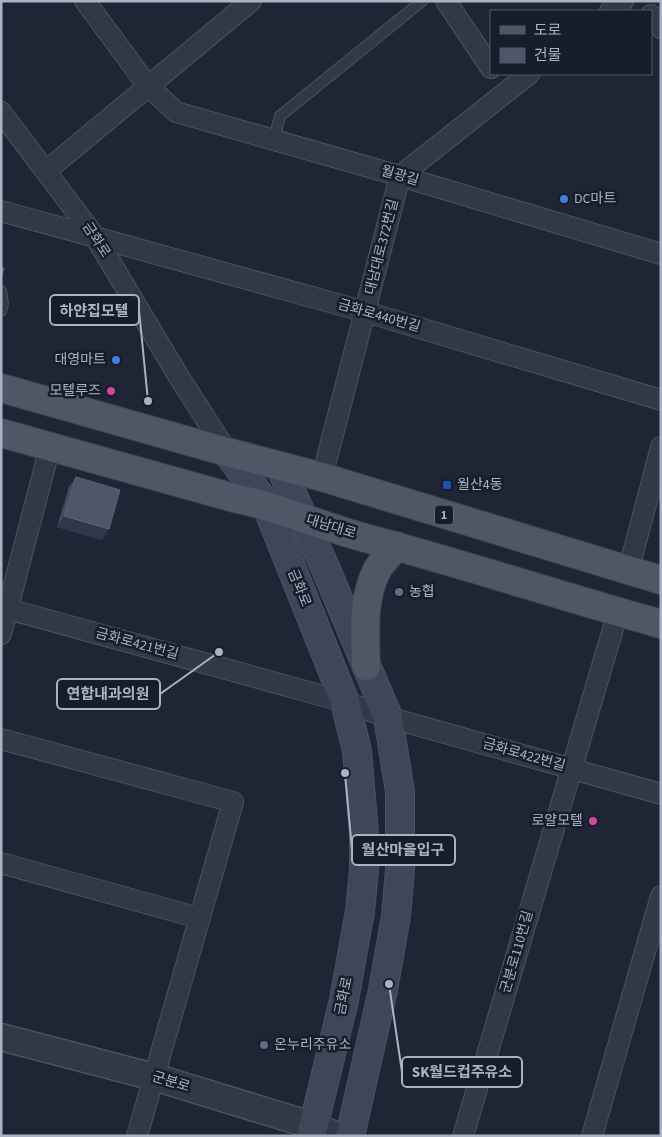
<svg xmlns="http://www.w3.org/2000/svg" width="662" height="1137" viewBox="0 0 662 1137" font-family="'Source Sans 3','Noto Sans KR',sans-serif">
	<rect width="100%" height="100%" fill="#1f2535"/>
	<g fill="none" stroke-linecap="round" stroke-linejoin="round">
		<!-- service casing -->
		<g stroke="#4d5261" stroke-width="12">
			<g id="service">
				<path d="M 274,139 L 280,116 L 422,1"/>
				<path d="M 1,291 L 3,304 L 1,311"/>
			</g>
		</g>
		<!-- minor casing -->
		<g stroke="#4d5261" stroke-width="22">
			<g id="minor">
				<path d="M 85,1 L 148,86 L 176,112 L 400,176 L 661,254"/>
				<path d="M 446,1 L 491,68"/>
				<path d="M 610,11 L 623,1"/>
				<path d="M 651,15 L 661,28"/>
				<path d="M 1,112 L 96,238 L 179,377 L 227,452"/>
				<path d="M 46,171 L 251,1"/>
				<path d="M 1,211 L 366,312 L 661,400"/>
				<path d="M 322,477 L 400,176 L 529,74"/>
				<path d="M 628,572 L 661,447"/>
				<path d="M 1,607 L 345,702 L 388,717 L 661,794"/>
				<path d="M 1,634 L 50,447"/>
				<path d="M 1,739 L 233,802 L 137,1136"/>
				<path d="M 1,863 L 199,918"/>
				<path d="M 463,1136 L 618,612"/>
				<path d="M 592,1136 L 661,896"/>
			</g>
		</g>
		<!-- tertiary casing -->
		<g stroke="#4d5261" stroke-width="29">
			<path id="tertiary" d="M 1,1037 L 154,1077 L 314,1126 L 337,1136"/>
		</g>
		<!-- secondary casing -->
		<g stroke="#4d5261" stroke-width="30">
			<g id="secondary">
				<path d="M 227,452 L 266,504 L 345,702 L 357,751 L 364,833 L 364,870 L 360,911 L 344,1000 L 311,1136"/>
				<path d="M 280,466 L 328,574 L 388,717 L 400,792 L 400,870 L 396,916 L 383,990 L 350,1136"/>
			</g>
		</g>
		<!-- primary casing -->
		<g stroke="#3c4150" stroke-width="30">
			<g id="primary">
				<path d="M 1,388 L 227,452 L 322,477 L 661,580"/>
				<path d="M 1,433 L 234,498 C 280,507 323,527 369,539 C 467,565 563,597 661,624"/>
				<path d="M 366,666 C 365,633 362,600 377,570 C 382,561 391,553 397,546"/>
			</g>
		</g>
		<!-- service -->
		<use href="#service" stroke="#323846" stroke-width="10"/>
		<!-- minor -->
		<use href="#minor" stroke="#323846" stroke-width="20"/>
		<!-- tertiary -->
		<use href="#tertiary" stroke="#323846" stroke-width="26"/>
		<!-- secondary -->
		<use href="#secondary" stroke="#404659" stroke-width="28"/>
		<!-- primary -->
		<use href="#primary" stroke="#505666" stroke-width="28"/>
	</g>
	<!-- wall -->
	<path fill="#434b5e" d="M 76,477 L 102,540 L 57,527 L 69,487 Z"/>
	<!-- shaded-wall -->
	<path fill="#303749" d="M 64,516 L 109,529 L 102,540 L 57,527 Z"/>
	<!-- building -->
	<g fill="#4e5669" stroke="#5d6477">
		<path d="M 1,267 L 4,268 L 1,279 Z"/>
		<path d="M 76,477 L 120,490 L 109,529 L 64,516 Z"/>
	</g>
	<!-- markers -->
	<g fill="#3f7fe0" stroke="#181d2a" stroke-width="2">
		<circle cx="564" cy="199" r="5"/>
		<circle cx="116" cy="360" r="5"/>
	</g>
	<g fill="#d1479c" stroke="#181d2a" stroke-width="2">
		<circle cx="111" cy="391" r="5"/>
		<circle cx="593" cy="821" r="5"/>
	</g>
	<rect fill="#1a4fb4" stroke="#181d2a" stroke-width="2" x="442" y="480" width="10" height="10" rx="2.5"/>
	<g fill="#5c6f8a" stroke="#181d2a" stroke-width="2">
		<circle cx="399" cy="592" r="5"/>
		<circle cx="264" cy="1045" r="5"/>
	</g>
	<g text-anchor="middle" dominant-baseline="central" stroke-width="5" stroke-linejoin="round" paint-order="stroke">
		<!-- shield labels -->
		<rect fill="#181d2a" stroke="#808595" stroke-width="1" x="435" y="505.5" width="18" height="19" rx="4"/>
		<g font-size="12" font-weight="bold" fill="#acb2c3">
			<text x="444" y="515">1</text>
		</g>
		<!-- street labels -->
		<g font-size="14" fill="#acb2c3" stroke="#181d2a">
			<text transform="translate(400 176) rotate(16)">월광길</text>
			<text transform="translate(96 240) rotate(57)">금화로</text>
			<text transform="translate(382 247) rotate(-76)">대남대로372번길</text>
			<text transform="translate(379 316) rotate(16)">금화로440번길</text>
			<text transform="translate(331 527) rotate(17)">대남대로</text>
			<text transform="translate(299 588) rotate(68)">금화로</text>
			<text transform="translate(137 644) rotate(15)">금화로421번길</text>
			<text transform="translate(524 755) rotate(16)">금화로422번길</text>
			<text transform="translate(517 952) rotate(-74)">군분로110번길</text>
			<text transform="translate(344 996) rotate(-78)">금화로</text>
			<text transform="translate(171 1082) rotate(17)">군분로</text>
		</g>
		<!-- poi labels -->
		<g font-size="14" fill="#acb2c3" stroke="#181d2a" text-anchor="start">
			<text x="574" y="199">DC마트</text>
			<text x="106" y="360" text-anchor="end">대영마트</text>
			<text x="101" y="391" text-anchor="end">모텔루즈</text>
			<text x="457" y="485">월산4동</text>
			<text x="409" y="592">농협</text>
			<text x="583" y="821" text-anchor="end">로얄모텔</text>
			<text x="274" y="1045">온누리주유소</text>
		</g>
	</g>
	<!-- callouts -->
	<path fill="none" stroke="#acb2c3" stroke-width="2" d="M148 401L139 310M219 652L160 694M345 773L352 850M389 984L402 1072"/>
	<g fill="#acb2c3" stroke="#181d2a" stroke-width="2">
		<circle cx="148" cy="401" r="5"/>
		<circle cx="219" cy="652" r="5"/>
		<circle cx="345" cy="773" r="5"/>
		<circle cx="389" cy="984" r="5"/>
	</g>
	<g fill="#181d2a" stroke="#acb2c3" stroke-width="2">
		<rect x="50" y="295" width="89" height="30" rx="5"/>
		<rect x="57" y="679" width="103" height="30" rx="5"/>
		<rect x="352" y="835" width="103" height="30" rx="5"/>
		<rect x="402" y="1057" width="120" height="30" rx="5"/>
	</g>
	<g font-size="15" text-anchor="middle" font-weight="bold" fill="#acb2c3">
		<text x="94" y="316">하얀집모텔</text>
		<text x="108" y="699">연합내과의원</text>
		<text x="403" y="855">월산마을입구</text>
		<text x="462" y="1077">SK월드컵주유소</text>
	</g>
	<!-- border -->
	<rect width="662" height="1137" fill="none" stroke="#acb2c3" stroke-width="5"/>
	<!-- legend -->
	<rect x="490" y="10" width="162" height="65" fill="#181d2a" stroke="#535967"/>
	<rect x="500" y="26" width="25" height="8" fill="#505666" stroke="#535967"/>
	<text x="534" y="35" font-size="15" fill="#acb2c3">도로</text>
	<rect x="500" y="48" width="25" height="15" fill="#4e5669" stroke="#535967"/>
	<text x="534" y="60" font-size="15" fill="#acb2c3">건물</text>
</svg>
